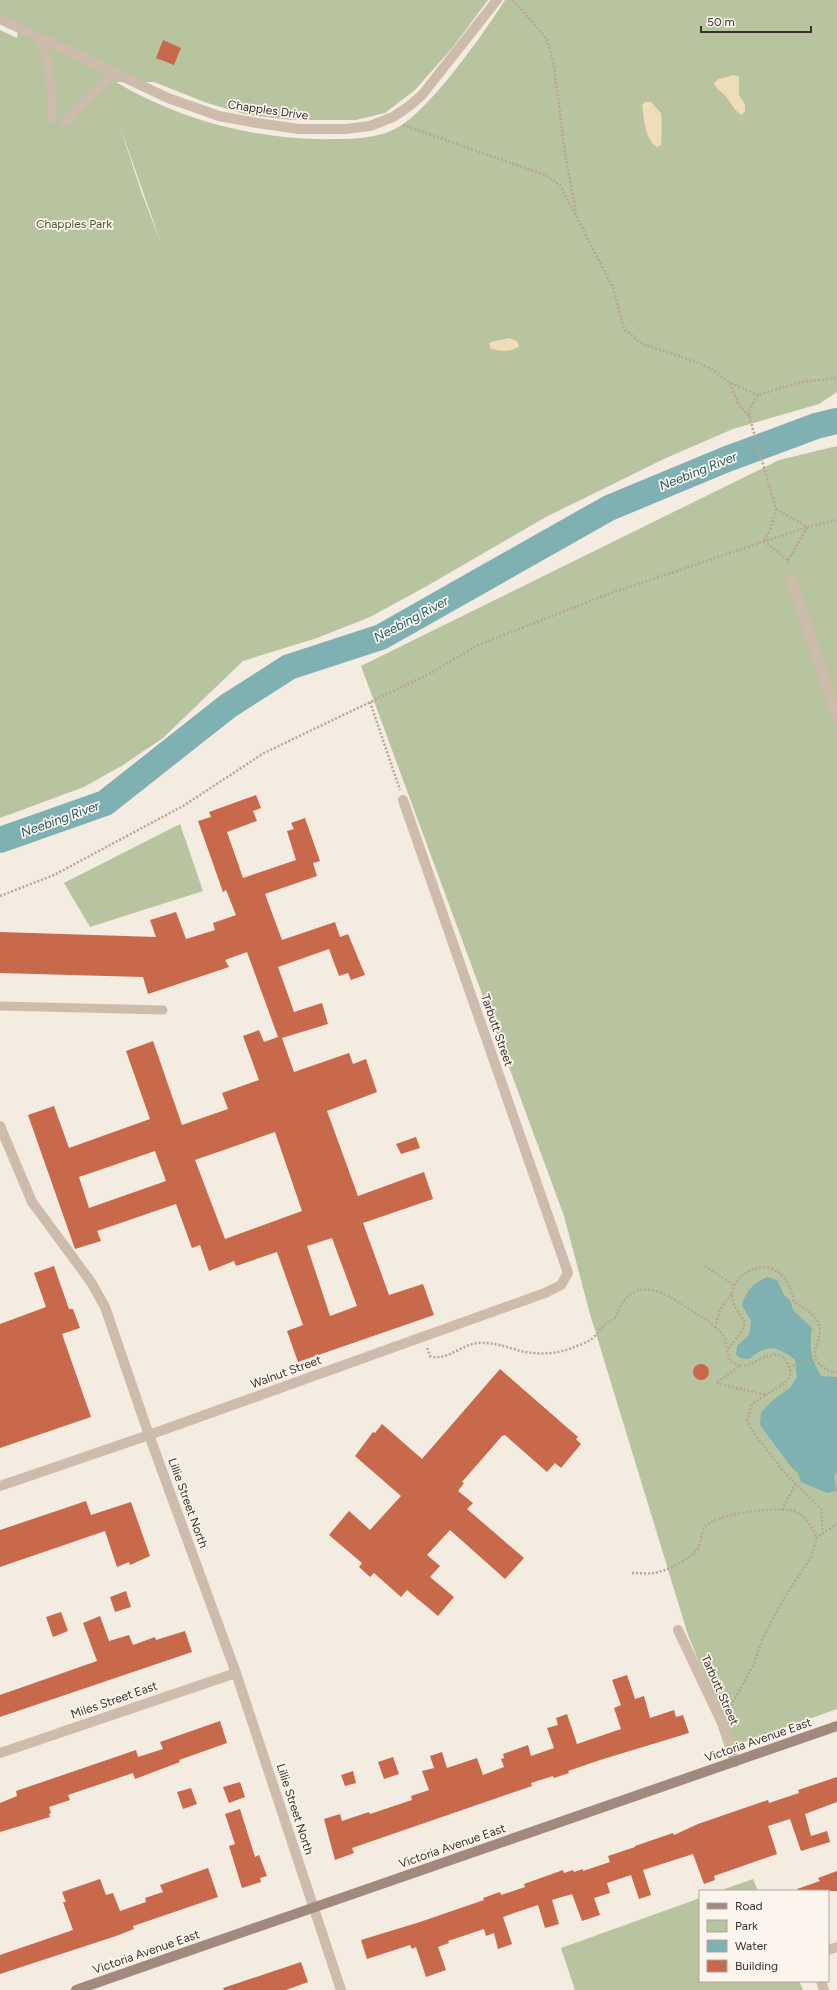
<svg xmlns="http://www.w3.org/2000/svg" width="837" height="1990" viewBox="0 0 837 1990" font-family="Figtree,sans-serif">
	<rect width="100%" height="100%" fill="#f4ebe1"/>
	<!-- green -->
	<g fill="#b8c4a0" fill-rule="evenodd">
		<path d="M 0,0 L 488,0 L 453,47 L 415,90 L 385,113 L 356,120 L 292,120 L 248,115 L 207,103 L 154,82 L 116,82 C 181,121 260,141 336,139 C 354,139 376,138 393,130 C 428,114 483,34 505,0 L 837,0 L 837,392 L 819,404 L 733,429 L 666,458 L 546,517 L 427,586 L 370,617 L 317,638 L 243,661 L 163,738 L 123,765 L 84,787 L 0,818 L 0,30 L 17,38 L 19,26 L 0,18 ZM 119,124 L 161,243 L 142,194 Z"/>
		<path d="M 837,446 L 837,1709 L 733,1746 L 688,1635 L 590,1314 L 564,1216 L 361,666 L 779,460 Z"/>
		<path d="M 180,824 L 203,891 L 90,927 L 64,883 Z"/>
		<path d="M 753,1879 L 758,1891 L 719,1891 Z"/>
		<path d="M 700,1898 L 700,1981 L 799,1981 L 803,1990 L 575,1990 L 561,1948 Z"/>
	</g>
	<!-- sand -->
	<g fill="#efdcb8">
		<path d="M 734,75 L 739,77 L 739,95 L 745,104 L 745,111 L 742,115 C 733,110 733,105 727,98 C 723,92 717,91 714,83 L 719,79 Z"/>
		<path d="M 645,102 L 651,102 L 661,113 C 662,116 662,142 661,145 L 657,147 C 645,140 644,118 642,105 Z"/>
		<path d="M 509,338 L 517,341 L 519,346 C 511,353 501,351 491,349 L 489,343 C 495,340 503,340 509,338 Z"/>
	</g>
	<!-- water -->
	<path fill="#7fb0b2" d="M 767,1277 L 777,1280 L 784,1295 L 790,1300 L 793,1310 L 812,1328 C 809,1349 811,1358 821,1376 L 837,1377 L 837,1471 L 834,1476 L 837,1491 L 827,1493 L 801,1482 L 798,1473 L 792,1468 L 760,1425 L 761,1412 L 774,1399 L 790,1388 L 797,1377 L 795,1360 C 777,1345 767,1344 749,1359 L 741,1358 L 736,1355 L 737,1346 L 749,1335 L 751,1321 L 742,1305 C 746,1290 754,1283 767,1277 Z"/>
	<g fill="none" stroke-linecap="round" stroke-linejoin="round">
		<!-- river -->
		<path stroke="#7fb0b2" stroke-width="26" d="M 0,840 L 105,803 L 228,706 L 289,667 L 381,637 L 609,508 L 727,459 L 816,426 L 837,421"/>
	</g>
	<!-- building -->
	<g fill="#c8694b" fill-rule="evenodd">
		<path d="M 163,40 L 181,48 L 174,65 L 156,58 Z"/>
		<path d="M 256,795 L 261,808 L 253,811 L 257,821 L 227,832 L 243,878 L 296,860 L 287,831 L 294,829 L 291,823 L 305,818 L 320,861 L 313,863 L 317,876 L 265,894 L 282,940 L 335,922 L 340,937 L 348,934 L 365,975 L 351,980 L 348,973 L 339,976 L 329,949 L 278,967 L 294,1012 L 322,1003 L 328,1024 L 282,1038 L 294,1072 L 349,1053 L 353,1064 L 366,1059 L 377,1092 L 327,1111 L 358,1196 L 424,1172 L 433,1199 L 363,1223 L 389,1295 L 423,1284 L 434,1315 L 298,1362 L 287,1331 L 303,1325 L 277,1252 L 236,1266 L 234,1261 L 209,1271 L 200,1245 L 192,1248 L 176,1204 L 97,1231 L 101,1241 L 75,1249 L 28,1115 L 54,1106 L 69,1148 L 150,1119 L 126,1051 L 153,1041 L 182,1125 L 228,1109 L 222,1093 L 259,1080 L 243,1036 L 259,1030 L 264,1042 L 278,1037 L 247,952 L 225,960 L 229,967 L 148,994 L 143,977 L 0,973 L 0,932 L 156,937 L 150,920 L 176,912 L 186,939 L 215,930 L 213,923 L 236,915 L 226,890 L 223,892 L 198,821 L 211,817 L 209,812 ZM 275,1132 L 302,1211 L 225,1239 L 195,1160 ZM 155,1151 L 166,1181 L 89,1208 L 79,1177 ZM 332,1238 L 357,1306 L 330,1316 L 307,1246 Z"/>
		<path d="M 416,1137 L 420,1148 L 401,1154 L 396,1144 Z"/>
		<path d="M 54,1266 L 69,1309 L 73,1309 L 80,1328 L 62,1334 L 91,1417 L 0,1448 L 0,1324 L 46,1307 L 34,1273 Z"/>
		<circle cx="701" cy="1372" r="8"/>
		<path d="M 500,1369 L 578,1437 L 576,1439 L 581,1444 L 561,1468 L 555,1463 L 547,1472 L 505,1435 L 502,1436 L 462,1482 L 464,1483 L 458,1491 L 473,1503 L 467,1509 L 524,1558 L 505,1579 L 450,1530 L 427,1555 L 440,1566 L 430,1577 L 454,1597 L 438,1616 L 407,1590 L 401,1597 L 374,1573 L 370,1577 L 359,1567 L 362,1563 L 329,1535 L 349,1511 L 370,1530 L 401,1496 L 355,1456 L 373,1432 L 375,1433 L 382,1424 L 422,1459 Z"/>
		<path d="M 86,1501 L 91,1515 L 131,1502 L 150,1556 L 130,1565 L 129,1562 L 117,1567 L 105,1531 L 0,1567 L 0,1530 Z"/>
		<path d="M 126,1591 L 131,1607 L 115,1612 L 110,1597 Z"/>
		<path d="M 61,1612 L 68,1631 L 53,1637 L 46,1617 Z"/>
		<path d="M 100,1616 L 109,1641 L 129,1635 L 133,1645 L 155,1637 L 156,1640 L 185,1631 L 192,1652 L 0,1717 L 0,1695 L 97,1661 L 83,1623 Z"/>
		<path d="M 627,1675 L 635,1699 L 644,1696 L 650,1718 L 674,1710 L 676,1717 L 683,1715 L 689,1733 L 600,1760 L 568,1771 L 569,1773 L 554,1778 L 553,1776 L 531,1783 L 532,1786 L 352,1848 L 354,1853 L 335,1860 L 324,1819 L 340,1814 L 342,1821 L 369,1812 L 370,1814 L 412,1800 L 411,1796 L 429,1790 L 422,1771 L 434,1768 L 430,1756 L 442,1752 L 447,1768 L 477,1758 L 483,1775 L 504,1767 L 501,1759 L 504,1758 L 503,1754 L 528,1745 L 531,1756 L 554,1748 L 547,1728 L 558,1725 L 556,1718 L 567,1714 L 577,1744 L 621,1729 L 614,1708 L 621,1705 L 612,1680 Z"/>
		<path d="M 220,1721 L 227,1743 L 179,1760 L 180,1762 L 135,1779 L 133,1773 L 68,1795 L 70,1800 L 49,1807 L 51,1813 L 49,1814 L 50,1817 L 0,1832 L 0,1803 L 17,1796 L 16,1791 L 136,1750 L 138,1757 L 163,1749 L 160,1742 Z"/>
		<path d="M 393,1757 L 399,1774 L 384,1779 L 378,1762 Z"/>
		<path d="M 353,1771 L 356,1783 L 345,1786 L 341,1775 Z"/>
		<path d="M 837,1777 L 837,1802 L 805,1814 L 811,1836 L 827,1831 L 830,1842 L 801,1851 L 790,1819 L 768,1826 L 777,1854 L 714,1876 L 715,1880 L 704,1884 L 693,1854 L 643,1870 L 651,1895 L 639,1899 L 631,1875 L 607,1883 L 610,1893 L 594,1898 L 600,1915 L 582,1921 L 572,1894 L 552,1900 L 559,1924 L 545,1928 L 538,1905 L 514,1913 L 503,1917 L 512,1944 L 498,1949 L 494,1933 L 486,1936 L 484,1929 L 448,1941 L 449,1943 L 438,1947 L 446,1970 L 426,1977 L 416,1947 L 412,1949 L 410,1945 L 367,1959 L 361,1940 L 420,1922 L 484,1900 L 483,1898 L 500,1892 L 501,1895 L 525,1887 L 524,1884 L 563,1870 L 564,1873 L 573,1870 L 574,1872 L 583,1869 L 583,1871 L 610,1862 L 608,1856 L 635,1847 L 635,1846 L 673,1833 L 674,1835 L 698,1824 L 768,1800 L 769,1803 L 799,1793 L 798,1790 Z"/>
		<path d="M 240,1782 L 245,1797 L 229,1803 L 223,1787 Z"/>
		<path d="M 191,1788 L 197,1804 L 183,1809 L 177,1792 Z"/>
		<path d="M 240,1809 L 255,1857 L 259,1855 L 267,1876 L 260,1878 L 261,1882 L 242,1888 L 229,1846 L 235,1844 L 225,1814 Z"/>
		<path d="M 208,1868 L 218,1897 L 142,1923 L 133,1926 L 134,1929 L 116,1936 L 0,1974 L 0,1955 L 73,1930 L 63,1902 L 66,1902 L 62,1892 L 100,1879 L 106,1895 L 113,1893 L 120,1911 L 146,1902 L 145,1898 L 163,1892 L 160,1885 Z"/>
		<path d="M 837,1871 L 837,1891 L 798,1891 L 797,1889 L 820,1881 L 818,1878 Z"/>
		<path d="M 301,1962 L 308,1982 L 286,1990 L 224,1990 L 223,1988 Z"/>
	</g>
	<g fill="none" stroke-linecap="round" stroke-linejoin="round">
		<!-- path -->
		<g stroke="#b9a596" stroke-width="2.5" stroke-dasharray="2 2" stroke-linecap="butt">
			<path d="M 513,0 L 547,39 L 554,66 L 565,154 L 576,212"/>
			<path d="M 403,125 L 545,175 L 560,185 L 613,288 L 624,329 L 642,344 L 696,362 L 712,369 L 730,383 L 739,405 L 749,416"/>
			<path d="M 731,383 L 758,395"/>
			<path d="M 776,509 L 807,527 L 837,520"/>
			<path d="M 764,540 L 770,531 L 776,509 L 748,412 L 758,395 L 801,382 L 837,378"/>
			<path d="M 764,541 L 788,560 L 788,566"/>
			<path d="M 788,560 L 807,528"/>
			<path d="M 370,702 L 400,790"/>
			<path d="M 0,896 L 54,875 L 183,806 L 264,753 L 433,672 L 476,646 L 600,597 L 807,527"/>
			<path d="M 705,1266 L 735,1286"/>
			<path d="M 716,1328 C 717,1313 723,1305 732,1293"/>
			<path d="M 427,1348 L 430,1356 C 446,1362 462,1344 478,1343 C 492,1342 504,1346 517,1350 C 534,1355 557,1355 574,1347 C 580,1345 588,1342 593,1338 C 602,1328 602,1325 615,1318 C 631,1274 660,1289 689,1309 C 700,1316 715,1324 723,1335 C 726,1339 726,1346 727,1350"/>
			<path d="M 740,1366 C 758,1367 779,1338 790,1369 C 794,1381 774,1389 766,1395"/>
			<path d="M 789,1367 L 808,1361 L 814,1357"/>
			<path d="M 837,1372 C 831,1372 828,1371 823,1367 C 804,1354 826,1339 818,1322 C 814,1313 803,1308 794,1302 C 783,1242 725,1272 733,1301 C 735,1309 741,1316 745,1323 L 743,1330 L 727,1350 L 730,1361 L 740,1366 L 716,1383 L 766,1395 L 752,1404 L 747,1420 L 752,1430 L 783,1471 L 821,1509 L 823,1533 L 837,1524"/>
			<path d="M 782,1510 L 796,1483"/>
			<path d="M 632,1573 C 639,1573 647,1574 654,1573 C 664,1572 691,1559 697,1550 C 702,1543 700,1531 707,1525 C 720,1513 781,1505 796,1512 C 807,1517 812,1527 817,1538"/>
			<path d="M 729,1709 L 753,1666 L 763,1638 L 784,1598 L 811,1557 L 817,1538 L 823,1533"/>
		</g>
		<!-- lane -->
		<g stroke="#cdbbac" stroke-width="9">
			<path d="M 40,39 C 51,64 53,91 52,119"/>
			<path d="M 65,122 L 75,110 L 114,73"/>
			<path d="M 0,1006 L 163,1010"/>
		</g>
		<!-- street -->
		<g stroke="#cdbbac" stroke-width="10">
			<path d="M 0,19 L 168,98 L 219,116 L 257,123 L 299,129 L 345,129 L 370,126 L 393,117 L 408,107 L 422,95 L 497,0"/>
			<path d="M 791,578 L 837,717"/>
			<path d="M 0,1126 L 32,1202 L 91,1282 L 105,1307 L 149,1435 L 236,1673 L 341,1990"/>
			<path d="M 0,1486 L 149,1435 L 545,1293 L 561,1285 L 568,1273 L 403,800"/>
			<path d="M 678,1630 L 722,1723 L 735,1762"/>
			<path d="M 0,1753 L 236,1673"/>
			<path d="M 828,1950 L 837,1947"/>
			<path d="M 821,1981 L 824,1990"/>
		</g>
		<!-- secondary -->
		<path stroke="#a18a7d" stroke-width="10" d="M 76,1990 L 837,1726"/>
	</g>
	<g text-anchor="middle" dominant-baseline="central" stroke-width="3.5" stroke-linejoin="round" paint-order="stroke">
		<!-- street labels -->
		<g font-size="12" fill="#3b302b" stroke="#fbf5ee">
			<text transform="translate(268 110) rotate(8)">Chapples Drive</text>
			<text transform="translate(497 1030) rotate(71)">Tarbutt Street</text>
			<text transform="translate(286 1372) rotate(-20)">Walnut Street</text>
			<text transform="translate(188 1503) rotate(70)">Lillie Street North</text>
			<text transform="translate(720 1690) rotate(66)">Tarbutt Street</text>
			<text transform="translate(114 1700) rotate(-19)">Miles Street East</text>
			<text transform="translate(758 1740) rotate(-19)">Victoria Avenue East</text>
			<text transform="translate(295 1809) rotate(72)">Lillie Street North</text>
			<text transform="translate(452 1846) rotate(-19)">Victoria Avenue East</text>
			<text transform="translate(146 1952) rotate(-19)">Victoria Avenue East</text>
		</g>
		<!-- park labels -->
		<g font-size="12" fill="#4a5a2e" stroke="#fbf5ee">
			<text x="74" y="224">Chapples Park</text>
		</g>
		<!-- water labels -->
		<g font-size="13" font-style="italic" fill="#1f5a5e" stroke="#fbf5ee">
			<text transform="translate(698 471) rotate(-22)">Neebing River</text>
			<text transform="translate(411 619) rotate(-28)">Neebing River</text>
			<text transform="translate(60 819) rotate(-20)">Neebing River</text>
		</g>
	</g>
	<!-- legend -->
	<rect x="699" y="1890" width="130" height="92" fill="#fbf5ee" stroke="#aea6a0"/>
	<rect x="707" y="1903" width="20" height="6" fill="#a18a7d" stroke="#aea6a0"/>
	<text x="735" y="1910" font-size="12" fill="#3b302b">Road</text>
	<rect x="707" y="1920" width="20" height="12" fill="#b8c4a0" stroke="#aea6a0"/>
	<text x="735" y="1930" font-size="12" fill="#3b302b">Park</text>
	<rect x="707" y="1940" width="20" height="12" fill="#7fb0b2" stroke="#aea6a0"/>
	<text x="735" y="1950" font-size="12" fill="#3b302b">Water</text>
	<rect x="707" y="1960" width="20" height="12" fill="#c8694b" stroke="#aea6a0"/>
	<text x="735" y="1970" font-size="12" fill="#3b302b">Building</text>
	<!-- scale -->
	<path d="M701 26v6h110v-6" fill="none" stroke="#3b302b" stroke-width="2"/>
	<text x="707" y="26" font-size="12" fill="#3b302b" stroke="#fbf5ee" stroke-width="3" paint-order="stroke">50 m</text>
</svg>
